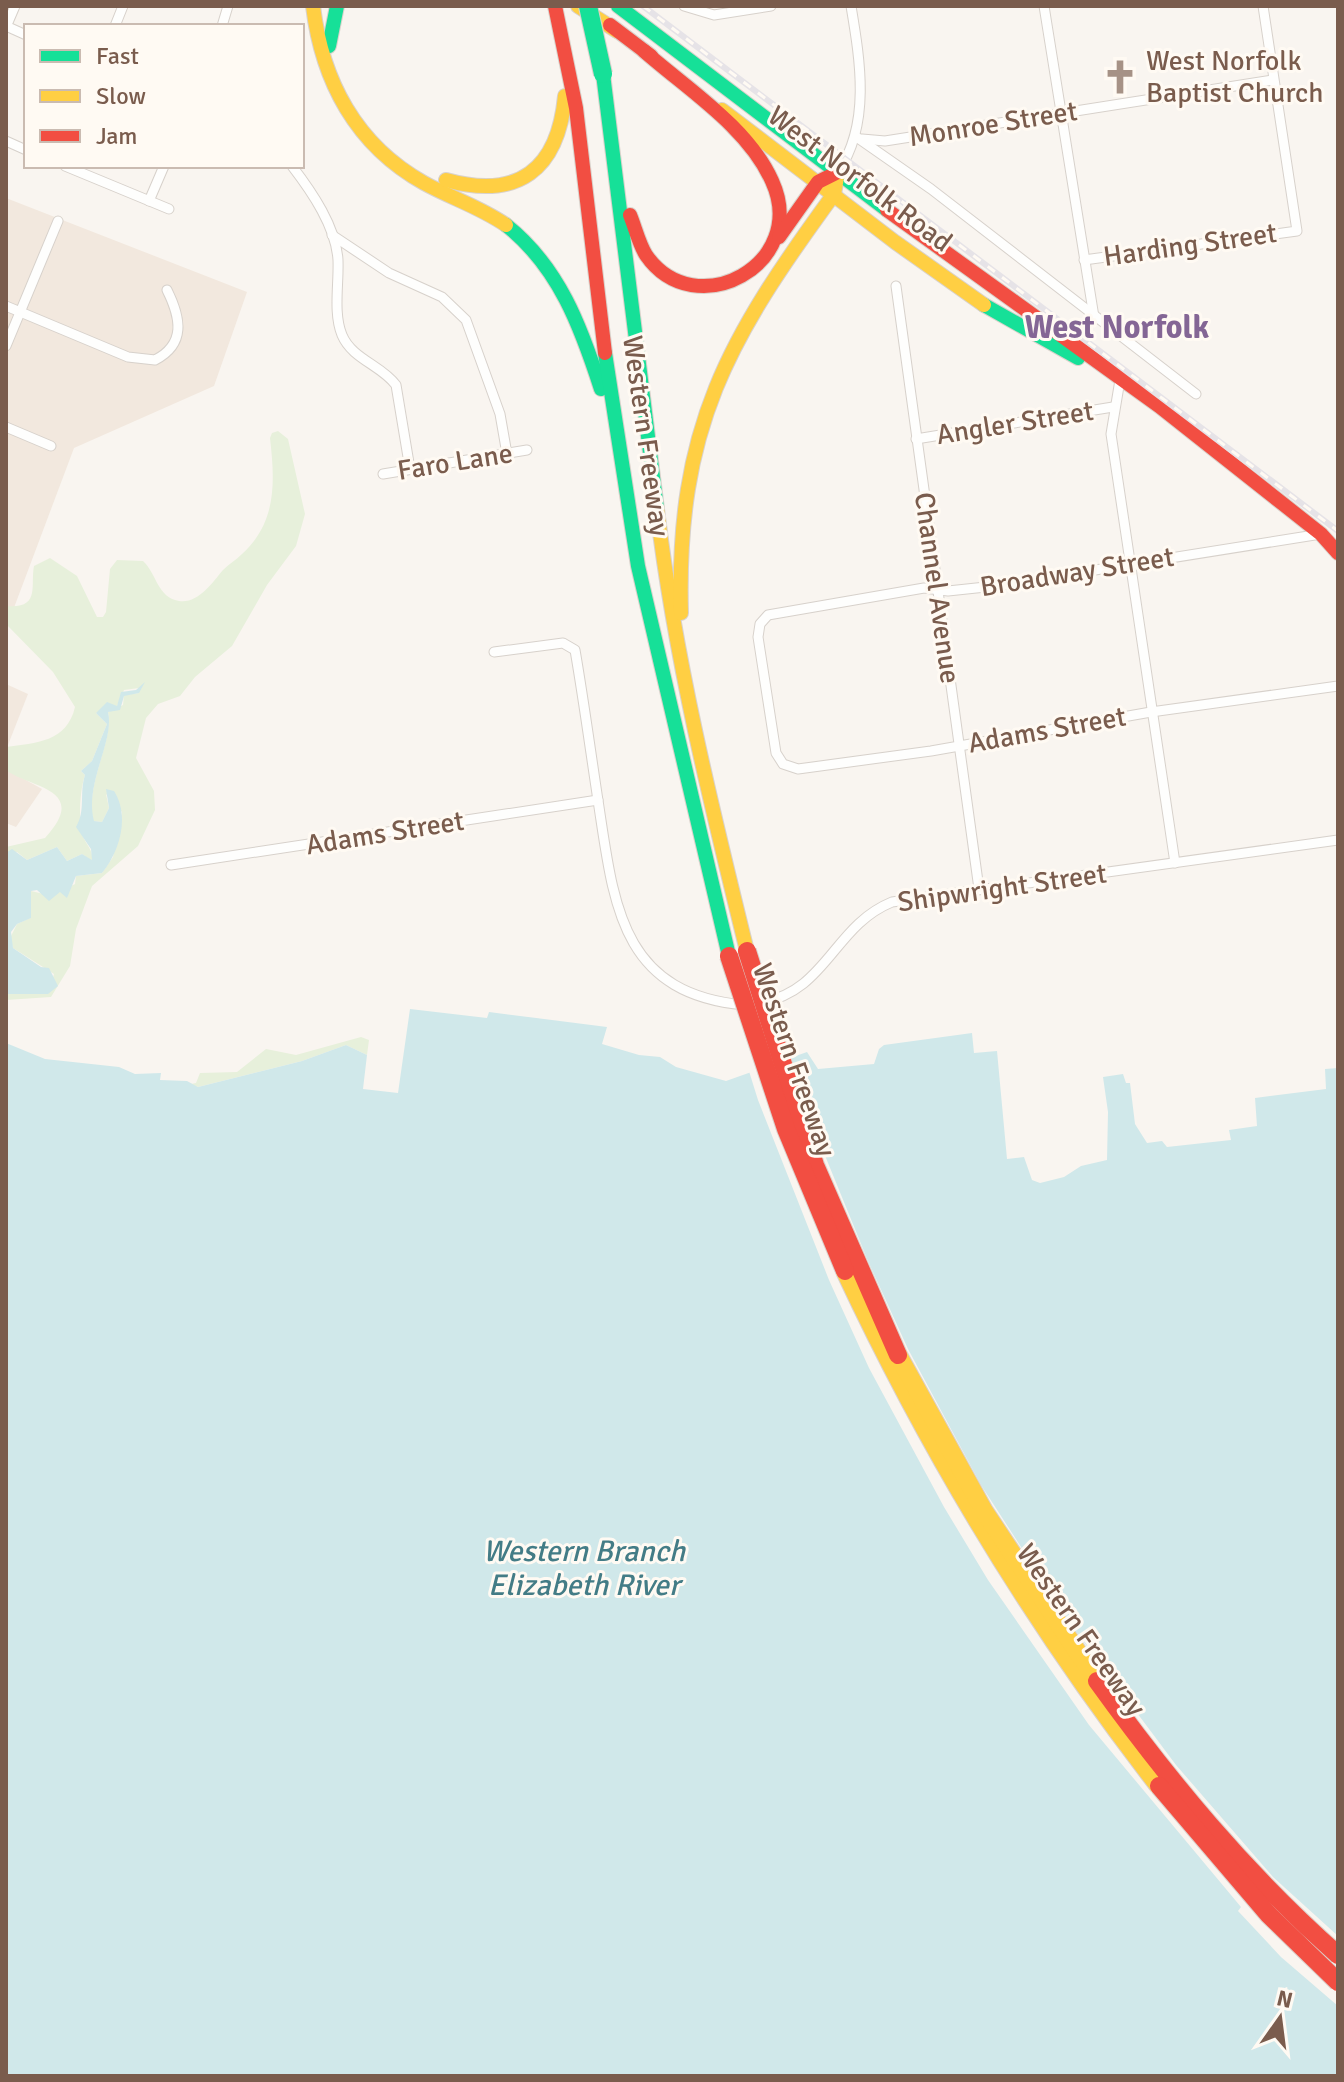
<svg xmlns="http://www.w3.org/2000/svg" width="1344" height="2082" viewBox="0 0 1344 2082" font-family="Signika,sans-serif">
	<rect width="100%" height="100%" fill="#f9f5f0"/>
	<!-- residential -->
	<g fill="#f2e8de">
		<path d="M 6,198 L 247,292 L 214,386 L 74,448 L 6,629 Z"/>
		<path d="M 6,684 L 28,694 L 6,750 Z"/>
		<path d="M 6,769 L 42,789 L 16,827 L 6,823 Z"/>
	</g>
	<!-- green -->
	<g fill="#e7f0db">
		<path d="M 278,431 L 288,439 L 305,514 L 296,546 L 267,585 L 232,646 L 195,677 L 180,696 L 158,704 L 146,718 L 136,758 L 154,791 L 155,810 L 138,846 L 92,886 L 76,929 L 70,966 L 51,997 L 6,1000 L 6,994 L 48,994 L 54,974 L 13,948 L 10,938 L 17,924 L 30,918 L 31,891 L 52,896 L 75,884 L 76,876 L 102,873 L 113,857 L 122,812 L 106,794 L 109,808 L 102,822 L 93,821 C 85,783 114,741 108,712 L 123,705 L 124,695 L 139,693 L 139,688 L 124,690 L 117,706 L 96,713 L 107,724 L 92,761 L 81,771 L 85,775 C 80,790 79,814 81,830 C 83,843 94,848 92,861 L 82,854 L 67,861 L 57,847 L 27,860 L 17,852 L 6,853 L 6,847 L 45,838 C 91,788 29,788 6,770 L 6,747 C 36,743 67,742 75,707 L 53,672 L 6,624 L 6,606 C 41,609 30,586 34,566 L 50,558 L 77,576 L 97,617 L 103,617 L 106,612 L 110,569 L 117,560 L 143,561 C 157,574 157,597 179,601 C 198,604 212,583 223,570 C 229,564 236,560 242,554 C 277,522 275,482 270,438 L 272,433 Z"/>
		<path d="M 361,1037 L 369,1040 L 367,1055 L 346,1045 L 302,1061 L 198,1087 L 191,1084 L 196,1083 L 200,1073 L 237,1072 L 266,1049 L 296,1055 Z"/>
	</g>
	<!-- water -->
	<g fill="#d0e8ea">
		<path d="M 145,682 L 139,693 L 124,696 L 120,710 L 108,712 C 115,740 84,784 94,821 L 102,822 L 109,808 L 106,789 L 114,791 C 130,816 120,851 102,873 L 76,876 L 67,898 L 60,892 L 49,901 L 37,890 L 31,891 L 31,918 L 17,924 L 11,932 L 13,948 L 41,967 L 49,968 L 58,986 L 48,994 L 6,994 L 6,853 L 12,849 L 27,860 L 57,847 L 67,861 L 82,854 L 92,860 L 91,849 L 76,827 C 86,810 79,794 85,775 L 81,771 L 92,761 L 107,724 L 96,713 L 107,702 L 117,706 L 121,692 L 136,690 Z"/>
		<path d="M 410,1009 L 487,1018 L 489,1012 L 607,1027 L 602,1044 L 639,1055 L 660,1057 L 676,1067 L 726,1081 L 807,1052 L 818,1069 L 874,1064 L 879,1049 L 884,1045 L 972,1033 L 974,1053 L 997,1051 L 1007,1159 L 1024,1157 L 1032,1180 L 1040,1183 L 1064,1177 L 1081,1166 L 1107,1160 L 1108,1112 L 1103,1077 L 1123,1074 L 1126,1083 L 1130,1083 L 1135,1124 L 1147,1143 L 1162,1141 L 1167,1147 L 1231,1140 L 1229,1130 L 1257,1126 L 1255,1098 L 1326,1089 L 1325,1069 L 1338,1068 L 1338,2076 L 6,2076 L 6,1043 L 45,1059 L 119,1067 L 135,1074 L 161,1073 L 160,1080 L 187,1081 L 198,1087 L 302,1061 L 346,1045 L 367,1055 L 363,1089 L 398,1093 Z"/>
	</g>
	<!-- pier -->
	<path fill="#f9f5f0" d="M 789,1052 L 815,1131 L 868,1261 L 908,1349 L 981,1485 L 1072,1626 L 1176,1765 L 1273,1877 L 1338,1936 L 1338,2006 L 1281,1957 L 1238,1911 L 1241,1907 L 1089,1725 L 988,1580 L 944,1507 L 869,1368 L 829,1280 L 758,1100 L 748,1068 Z"/>
	<g fill="none" stroke-linecap="round" stroke-linejoin="round">
		<!-- street casing -->
		<g stroke="#d7d1cb" stroke-width="11">
			<g id="street">
				<path d="M 684,6 L 714,15 L 771,6"/>
				<path d="M 1044,6 L 1094,317"/>
				<path d="M 6,26 L 26,35"/>
				<path d="M 115,26 L 123,6"/>
				<path d="M 222,26 L 228,6"/>
				<path d="M 6,27 L 15,6"/>
				<path d="M 855,136 L 931,189 L 1196,394"/>
				<path d="M 862,139 L 885,141 L 1273,80"/>
				<path d="M 6,141 L 26,150"/>
				<path d="M 65,166 L 169,209"/>
				<path d="M 292,166 C 312,192 336,227 338,260 C 339,284 333,313 342,335 C 352,359 381,365 396,385 L 410,469"/>
				<path d="M 838,172 C 871,124 860,60 851,6"/>
				<path d="M 149,201 L 164,166"/>
				<path d="M 332,235 L 389,273 L 442,297 L 466,320 L 500,414 L 507,454"/>
				<path d="M 1084,260 L 1297,231 L 1263,6"/>
				<path d="M 896,286 L 979,889"/>
				<path d="M 6,306 L 128,357 L 155,360 C 186,344 181,318 167,290"/>
				<path d="M 6,346 L 58,221"/>
				<path d="M 1120,380 L 1111,434 L 1175,863"/>
				<path d="M 6,427 L 51,446"/>
				<path d="M 916,439 L 1113,407"/>
				<path d="M 383,474 L 527,450"/>
				<path d="M 1321,534 L 995,586 L 948,591 L 924,588 L 768,615 L 760,624 L 758,637 L 776,753 L 783,764 L 798,769 L 931,751 L 1151,712 L 1338,686"/>
				<path d="M 494,652 L 563,643 L 575,650 C 584,702 591,755 599,807 C 614,906 622,994 744,1005"/>
				<path d="M 171,865 L 598,800"/>
				<path d="M 759,1003 C 827,992 833,926 892,902 L 1338,840"/>
			</g>
		</g>
		<!-- fast casing -->
		<g stroke="#d9d2cb" stroke-width="16">
			<g id="fast">
				<path d="M 618,6 L 887,210"/>
				<path d="M 329,46 L 337,6"/>
				<path d="M 603,74 L 657,509"/>
				<path d="M 506,225 C 559,267 581,327 601,389"/>
				<path d="M 984,305 L 1078,358"/>
				<path d="M 605,353 L 638,566 L 729,956"/>
			</g>
		</g>
		<!-- slow casing -->
		<g stroke="#d9d2cb" stroke-width="16">
			<g id="slow">
				<path d="M 313,6 C 322,81 356,145 424,183 C 451,198 480,207 506,225"/>
				<path d="M 578,6 L 617,31"/>
				<path d="M 722,110 L 895,242 L 984,305"/>
				<path d="M 446,180 C 518,200 558,170 565,96"/>
				<path d="M 657,509 C 675,659 711,805 747,951"/>
				<path d="M 681,613 C 676,427 728,339 834,194 L 838,172"/>
			</g>
		</g>
		<!-- jam casing -->
		<g stroke="#d9d2cb" stroke-width="16">
			<g id="jam">
				<path d="M 555,6 L 576,108 L 605,353"/>
				<path d="M 610,25 L 651,56"/>
				<path d="M 887,210 L 1159,406 L 1321,534 L 1338,553"/>
				<path d="M 630,215 C 635,227 639,244 646,255 C 695,326 810,264 772,181 C 748,127 687,89 644,51"/>
				<path d="M 779,237 L 818,182 L 838,172"/>
			</g>
		</g>
		<!-- street -->
		<use href="#street" stroke="#fefefd" stroke-width="9"/>
		<!-- fast -->
		<use href="#fast" stroke="#16e098" stroke-width="14"/>
		<!-- slow -->
		<use href="#slow" stroke="#ffcf43" stroke-width="14"/>
		<!-- jam -->
		<use href="#jam" stroke="#f24e42" stroke-width="14"/>
		<!-- rail casing -->
		<g stroke="#e6e3e7" stroke-width="6">
			<path id="rail" d="M 643,6 L 1338,531"/>
		</g>
		<!-- rail -->
		<use href="#rail" stroke="#fffaf3" stroke-width="3" stroke-dasharray="9" stroke-linecap="butt"/>
		<!-- fast-bridge casing -->
		<g stroke="#dad1cc" stroke-width="20" stroke-linecap="butt">
			<path id="fast-bridge" d="M 588,6 L 603,74"/>
		</g>
		<!-- slow-bridge casing -->
		<g stroke="#dad1cc" stroke-width="20" stroke-linecap="butt">
			<g id="slow-bridge">
				<path d="M 845,1271 C 931,1455 1034,1625 1159,1786"/>
				<path d="M 898,1355 L 984,1511 L 1097,1681"/>
			</g>
		</g>
		<!-- jam-bridge casing -->
		<g stroke="#dad1cc" stroke-width="20" stroke-linecap="butt">
			<g id="jam-bridge">
				<path d="M 747,951 L 815,1165 L 898,1355"/>
				<path d="M 729,956 L 786,1129 L 845,1271"/>
				<path d="M 1097,1681 C 1169,1781 1246,1874 1338,1955"/>
				<path d="M 1159,1786 L 1268,1914 L 1338,1982"/>
			</g>
		</g>
		<!-- fast-bridge -->
		<use href="#fast-bridge" stroke="#16e098" stroke-width="18"/>
		<!-- slow-bridge -->
		<use href="#slow-bridge" stroke="#ffcf43" stroke-width="18"/>
		<!-- jam-bridge -->
		<use href="#jam-bridge" stroke="#f24e42" stroke-width="18"/>
	</g>
	<!-- icons -->
	<defs>
		<g id="church-bare" transform="scale(2.76)"><path d="M-1.2-6h2.4v3.5h3.3v2.4h-3.3V6h-2.4V-.1h-3.3v-2.4h3.3Z" fill="#a69286" stroke="#fffaf3" stroke-width="2.5" paint-order="stroke"/></g>
	</defs>
	<g fill-rule="evenodd">
		<use href="#church-bare" x="1120" y="77"/>
	</g>
	<g text-anchor="middle" dominant-baseline="central" stroke-width="6" stroke-linejoin="round" paint-order="stroke">
		<!-- poi labels -->
		<g font-size="28" fill="#7a5c4d" stroke="#fffaf3" text-anchor="start">
			<text x="1146" y="61">West Norfolk<tspan x="1146" dy="32">Baptist Church</tspan></text>
		</g>
		<!-- street labels -->
		<g font-size="28" fill="#7a5c4d" stroke="#fffaf3">
			<text transform="translate(993 124) rotate(-9)">Monroe Street</text>
			<text transform="translate(860 179) rotate(37)">West Norfolk Road</text>
			<text transform="translate(1190 245) rotate(-8)">Harding Street</text>
			<text transform="translate(1015 423) rotate(-9)">Angler Street</text>
			<text transform="translate(646 436) rotate(82)">Western Freeway</text>
			<text transform="translate(455 462) rotate(-9)">Faro Lane</text>
			<text transform="translate(1077 572) rotate(-9)">Broadway Street</text>
			<text transform="translate(937 588) rotate(82)">Channel Avenue</text>
			<text transform="translate(1047 730) rotate(-10)">Adams Street</text>
			<text transform="translate(385 833) rotate(-9)">Adams Street</text>
			<text transform="translate(1002 888) rotate(-8)">Shipwright Street</text>
			<text transform="translate(794 1060) rotate(71)">Western Freeway</text>
			<text transform="translate(1081 1630) rotate(55)">Western Freeway</text>
		</g>
		<!-- water labels -->
		<g font-size="30" font-style="italic" fill="#437c86" stroke="#fffaf3">
			<text x="584" y="1551">Western Branch<tspan x="584" dy="34">Elizabeth River</tspan></text>
		</g>
		<!-- quarter labels -->
		<g font-size="32" font-weight="bold" fill="#846695" stroke="#fffaf3">
			<text x="1117" y="327">West Norfolk</text>
		</g>
	</g>
	<!-- border -->
	<rect width="1344" height="2082" fill="none" stroke="#7a5c4d" stroke-width="16"/>
	<!-- legend -->
	<rect x="24" y="24" width="280" height="144" fill="#fffaf3" stroke="#cabbb1" stroke-width="2"/>
	<rect x="40" y="50" width="40" height="12" fill="#16e098" stroke="#cabbb1" stroke-width="2"/>
	<text x="96" y="64" font-size="24" fill="#7a5c4d">Fast</text>
	<rect x="40" y="90" width="40" height="12" fill="#ffcf43" stroke="#cabbb1" stroke-width="2"/>
	<text x="96" y="104" font-size="24" fill="#7a5c4d">Slow</text>
	<rect x="40" y="130" width="40" height="12" fill="#f24e42" stroke="#cabbb1" stroke-width="2"/>
	<text x="96" y="144" font-size="24" fill="#7a5c4d">Jam</text>
	<!-- north arrow -->
	<g transform="translate(1280 2018) rotate(14)" stroke="#fffaf3" stroke-width="6" paint-order="stroke">
	<path d="M0-6L14 30L0 20L-14 30Z" fill="#7a5c4d"/>
	<text y="-12" font-size="22" font-weight="bold" text-anchor="middle" fill="#7a5c4d">N</text>
	</g>
</svg>
